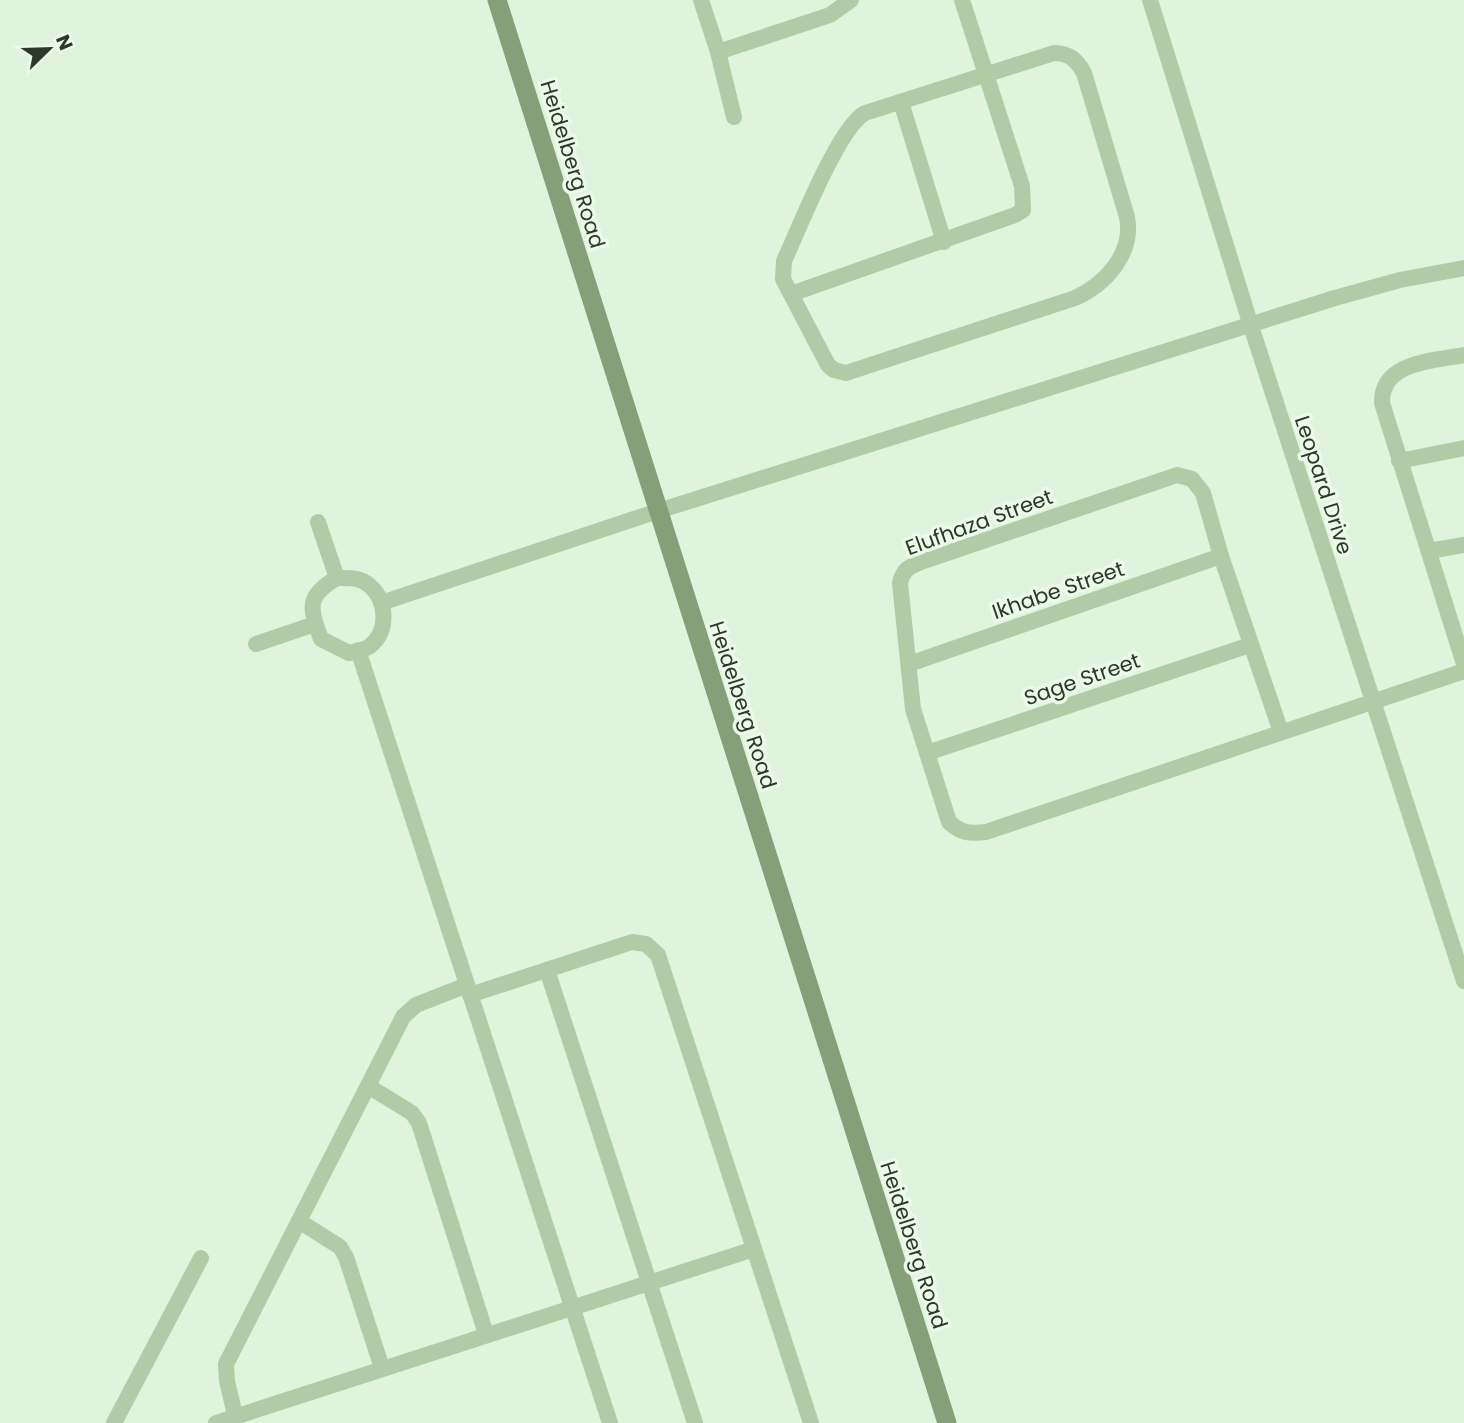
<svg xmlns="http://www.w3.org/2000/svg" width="1464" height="1423" viewBox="0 0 1464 1423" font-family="Poppins,sans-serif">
	<rect width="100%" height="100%" fill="#e0f3dc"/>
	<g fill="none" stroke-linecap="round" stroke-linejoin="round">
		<!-- minor -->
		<g stroke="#b0cca7" stroke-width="16">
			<path d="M 701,0 L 718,52 L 734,117"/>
			<path d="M 1150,0 L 1251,326 L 1464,981"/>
			<path d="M 718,52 L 830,15 L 851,0"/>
			<path d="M 1054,53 C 1069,53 1077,60 1084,73 L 1127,217 C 1134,253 1106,284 1075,298 L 846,373 L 834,370 L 828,365 L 783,279 L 784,261 C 799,229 838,128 865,113 Z"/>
			<path d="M 901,102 L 944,242"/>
			<path d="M 791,294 L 1015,215 L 1023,210 L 1022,186 L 962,0"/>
			<path d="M 1464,355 C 1432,361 1381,362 1382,403 L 1464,664"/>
			<path d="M 1399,461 L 1464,448"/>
			<path d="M 318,522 L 337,578"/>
			<path d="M 1429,551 L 1464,545"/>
			<path d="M 337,578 C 349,578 361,577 370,586 C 387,601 389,631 370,646 C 365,650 356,651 349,653 L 321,639 C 310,609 305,596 337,578 Z"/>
			<path d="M 381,603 L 658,511 L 1335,298 L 1400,280 L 1464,268"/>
			<path d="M 256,644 L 315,624"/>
			<path d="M 358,650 L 610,1423"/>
			<path d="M 909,664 L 1221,556"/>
			<path d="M 1281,732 L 1221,556 L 1203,493 L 1192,479 L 1177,475 L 921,562 C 908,567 903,570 900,583 L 913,709 L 949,822 C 961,833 969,834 986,832 L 1464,671"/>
			<path d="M 927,753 L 1250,645"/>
			<path d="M 547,970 L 695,1423"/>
			<path d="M 470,995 L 632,942 L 646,944 L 658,955 L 811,1423"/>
			<path d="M 368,1086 L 412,1113 L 419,1123 L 486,1334"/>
			<path d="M 299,1221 L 340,1247 L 346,1257 L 382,1368"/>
			<path d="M 235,1415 L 227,1381 L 226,1364 L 403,1017 L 416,1005 L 467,985"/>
			<path d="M 114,1423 L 201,1258"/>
			<path d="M 216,1423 L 754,1249"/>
		</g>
		<!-- secondary -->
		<path stroke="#85a079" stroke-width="19" d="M 497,0 L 947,1423"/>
	</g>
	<g text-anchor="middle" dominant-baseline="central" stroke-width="7" stroke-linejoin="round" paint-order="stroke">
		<!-- street labels -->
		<g font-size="21" fill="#2e3828" stroke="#ecfbe9">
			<text transform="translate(573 164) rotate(73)">Heidelberg Road</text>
			<text transform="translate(1324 485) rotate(72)">Leopard Drive</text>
			<text transform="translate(979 522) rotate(-20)">Elufhaza Street</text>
			<text transform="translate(1058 590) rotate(-19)">Ikhabe Street</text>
			<text transform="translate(1082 679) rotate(-19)">Sage Street</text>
			<text transform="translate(743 705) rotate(72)">Heidelberg Road</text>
			<text transform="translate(914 1245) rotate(72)">Heidelberg Road</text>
		</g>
	</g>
	<!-- north arrow -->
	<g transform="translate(49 49) rotate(67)" stroke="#ecfbe9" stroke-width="5" paint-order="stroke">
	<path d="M0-5L12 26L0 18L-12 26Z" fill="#2e3828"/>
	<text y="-10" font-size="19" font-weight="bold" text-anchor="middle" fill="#2e3828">N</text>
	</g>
</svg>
